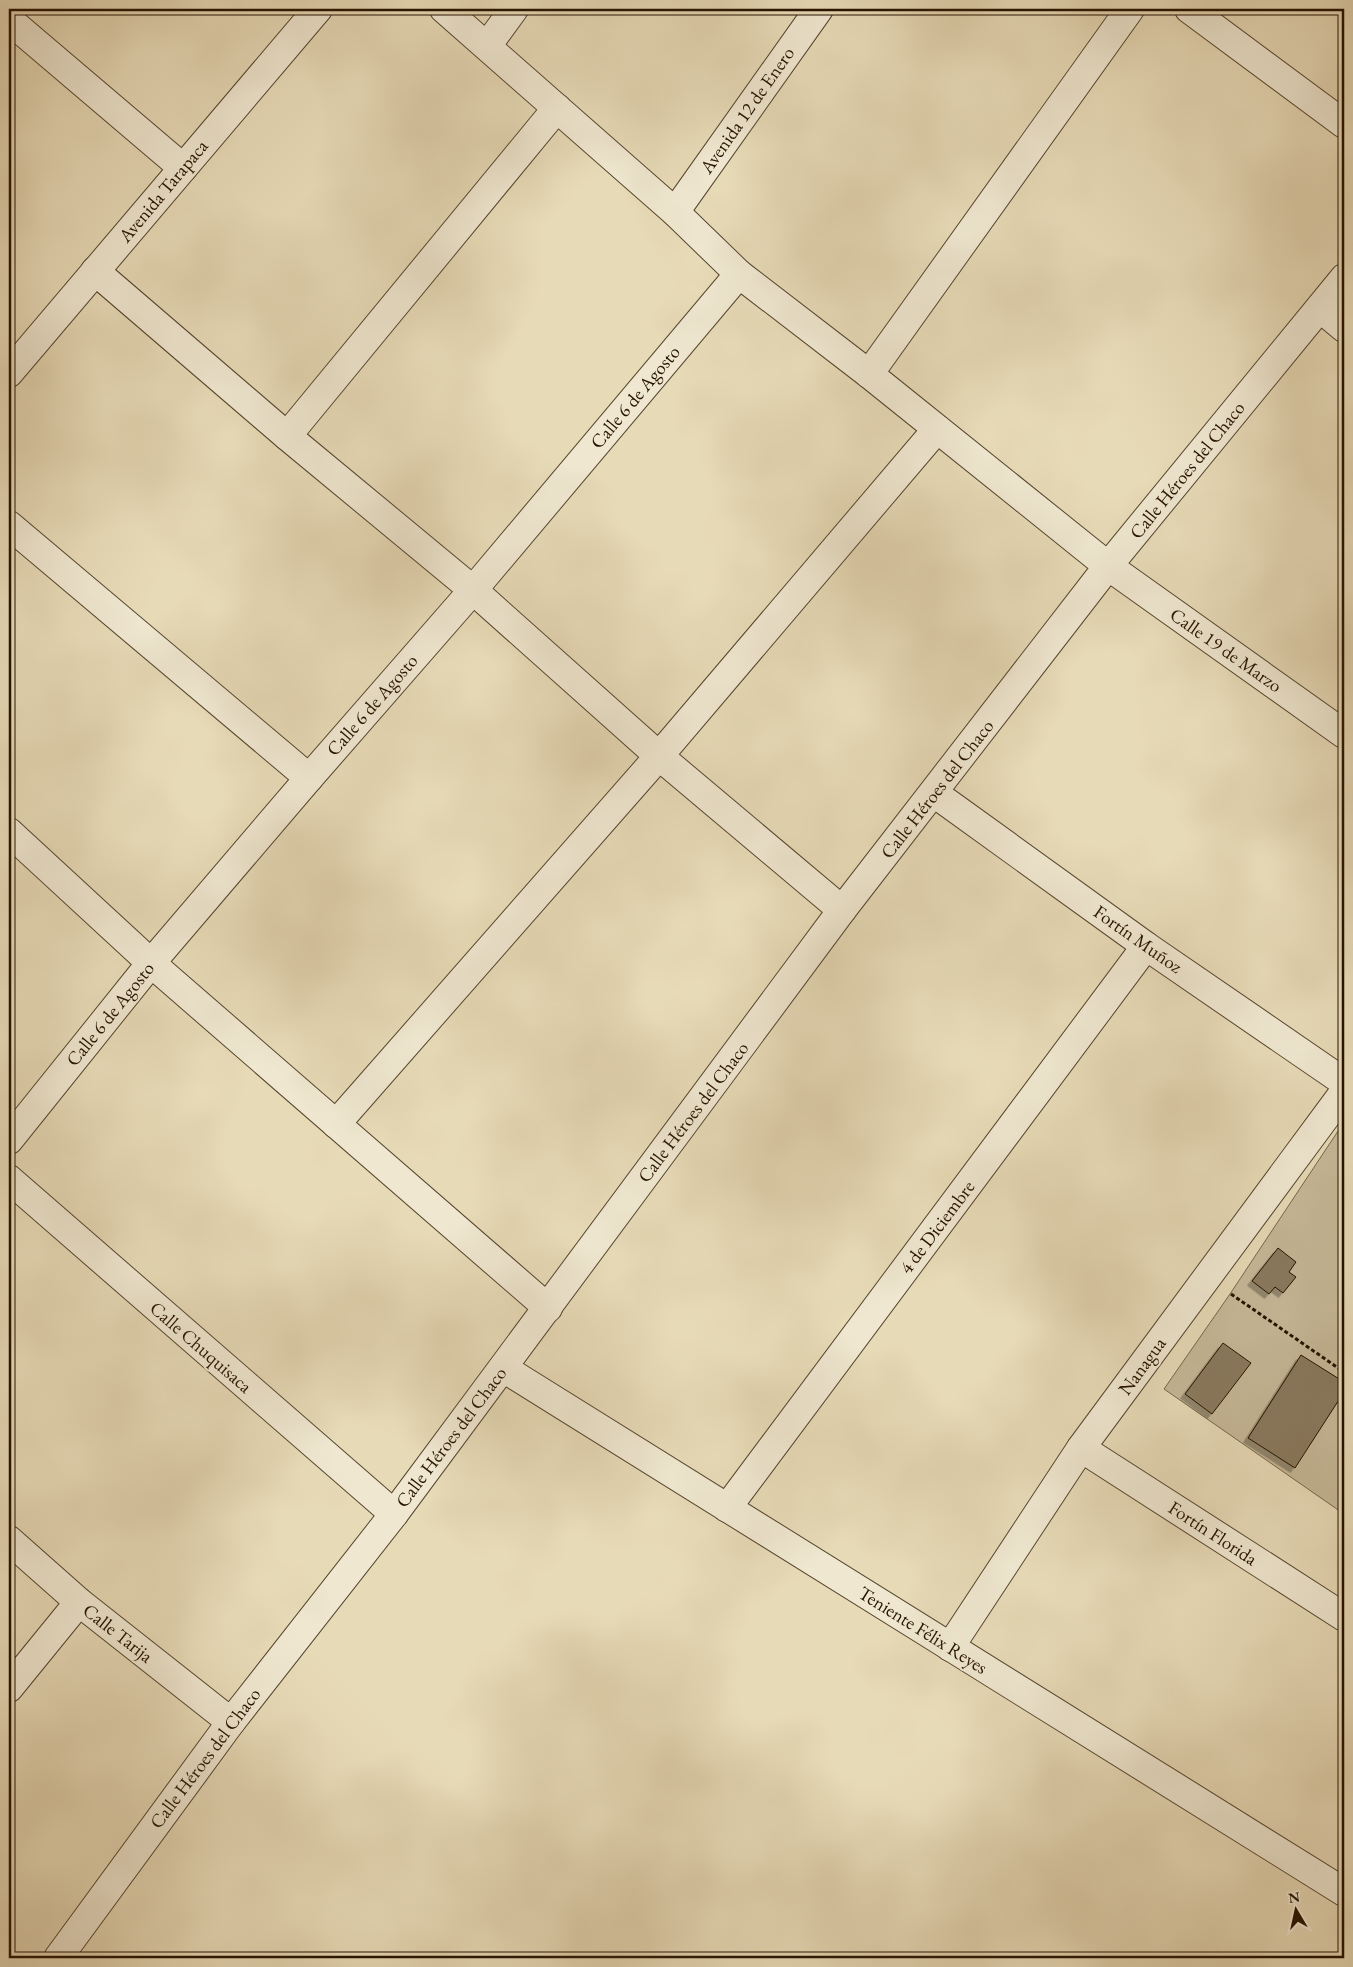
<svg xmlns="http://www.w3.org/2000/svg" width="1353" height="1967" viewBox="0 0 1353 1967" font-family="'EB Garamond',serif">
	<defs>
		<filter id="shadow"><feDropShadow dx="-4.5" dy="4.5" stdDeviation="0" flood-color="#0004"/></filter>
	</defs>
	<rect width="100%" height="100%" fill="#e7dab7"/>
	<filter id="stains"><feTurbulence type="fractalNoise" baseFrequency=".004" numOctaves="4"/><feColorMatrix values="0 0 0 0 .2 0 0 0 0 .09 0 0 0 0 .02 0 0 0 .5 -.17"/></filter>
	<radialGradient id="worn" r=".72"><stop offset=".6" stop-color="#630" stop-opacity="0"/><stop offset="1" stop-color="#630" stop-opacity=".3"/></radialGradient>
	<!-- green -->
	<path fill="#c6b898" stroke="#76664c" d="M 1344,1122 L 1344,1514 L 1164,1389 L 1230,1294 Z"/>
	<!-- building -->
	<g fill="#8a7a5f" stroke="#261300" filter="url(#shadow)">
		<path d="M 1278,1248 L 1296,1262 L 1289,1272 L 1296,1277 L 1283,1293 L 1275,1287 L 1269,1294 L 1252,1281 Z"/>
		<path d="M 1223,1343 L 1251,1363 L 1212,1414 L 1185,1394 Z"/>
		<path d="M 1301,1355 L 1344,1382 L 1344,1392 L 1295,1468 L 1248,1438 Z"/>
	</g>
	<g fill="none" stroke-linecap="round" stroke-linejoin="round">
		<!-- minor casing -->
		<g stroke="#56452e" stroke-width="30">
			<g id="minor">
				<path d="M 1189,9 L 1344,124"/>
				<path d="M 9,20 L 183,168"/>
				<path d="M 487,46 L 514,9"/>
				<path d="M 675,212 L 819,9"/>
				<path d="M 95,271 L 287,436 L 473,590 L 659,756 L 842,910"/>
				<path d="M 1320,308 L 1344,328"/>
				<path d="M 9,373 L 318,9"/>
				<path d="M 869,374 L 1130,9"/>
				<path d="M 287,436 L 557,108"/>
				<path d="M 9,525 L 309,778"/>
				<path d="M 934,793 L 1146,946 L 1344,1082"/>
				<path d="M 9,832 L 151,963 L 548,1308"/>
				<path d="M 336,1124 L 659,756 L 937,429"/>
				<path d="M 9,1140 L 151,963 L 309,778 L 473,590 L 739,274"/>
				<path d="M 9,1179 L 394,1514"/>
				<path d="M 503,1368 L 1344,1892"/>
				<path d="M 1081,1448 L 1344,1617"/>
				<path d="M 727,1508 L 1146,946"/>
				<path d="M 9,1540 L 79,1602 L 231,1722"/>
				<path d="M 950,1647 L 1081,1448 L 1344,1092"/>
				<path d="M 9,1688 L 79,1602"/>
			</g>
		</g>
		<!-- tertiary casing -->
		<g stroke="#56452e" stroke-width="30">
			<g id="tertiary">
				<path d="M 444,9 L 675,212 L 739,274 L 869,374 L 1108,566 L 1344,734"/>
				<path d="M 58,1958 L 231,1722 L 394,1514 L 842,910 L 1108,566 L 1344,278"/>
			</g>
		</g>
		<!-- path -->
		<path stroke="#261300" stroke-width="3" stroke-dasharray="4 2.5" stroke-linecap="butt" d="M 1231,1294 L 1344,1372"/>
		<!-- minor -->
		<use href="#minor" stroke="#efe7d0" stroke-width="28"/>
		<!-- tertiary -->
		<use href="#tertiary" stroke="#efe7d0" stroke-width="28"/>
	</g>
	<g text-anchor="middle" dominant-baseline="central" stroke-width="4" stroke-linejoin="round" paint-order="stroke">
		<!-- street labels -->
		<g font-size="19" fill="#261300" stroke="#efe7d0">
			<text transform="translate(747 110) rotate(-55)">Avenida 12 de Enero</text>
			<text transform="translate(163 191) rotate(-50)">Avenida Tarapaca</text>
			<text transform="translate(635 397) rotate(-50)">Calle 6 de Agosto</text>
			<text transform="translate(1187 470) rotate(-51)">Calle Héroes del Chaco</text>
			<text transform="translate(1226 650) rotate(35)">Calle 19 de Marzo</text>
			<text transform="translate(372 705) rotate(-49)">Calle 6 de Agosto</text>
			<text transform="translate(937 789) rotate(-52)">Calle Héroes del Chaco</text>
			<text transform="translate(1138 939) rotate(35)">Fortín Muñoz</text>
			<text transform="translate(110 1014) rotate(-51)">Calle 6 de Agosto</text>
			<text transform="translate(693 1112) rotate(-53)">Calle Héroes del Chaco</text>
			<text transform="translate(937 1227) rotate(-53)">4 de Diciembre</text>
			<text transform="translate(201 1347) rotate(41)">Calle Chuquisaca</text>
			<text transform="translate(1142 1366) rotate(-54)">Nanagua</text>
			<text transform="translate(451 1437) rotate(-53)">Calle Héroes del Chaco</text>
			<text transform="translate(1213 1533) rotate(33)">Fortín Florida</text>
			<text transform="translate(923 1630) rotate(32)">Teniente Félix Reyes</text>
			<text transform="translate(118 1633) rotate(38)">Calle Tarija</text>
			<text transform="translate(205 1758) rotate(-53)">Calle Héroes del Chaco</text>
		</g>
	</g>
	<!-- margin -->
	<rect width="1353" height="1967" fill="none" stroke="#e7dab7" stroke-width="30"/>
	<rect x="10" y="10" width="1333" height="1947" fill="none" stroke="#261300" stroke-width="2.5"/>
	<rect x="15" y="15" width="1323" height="1937" fill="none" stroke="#261300"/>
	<!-- north arrow -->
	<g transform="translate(1296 1910) rotate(351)" stroke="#efe7d0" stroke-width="4" paint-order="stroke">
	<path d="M0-4L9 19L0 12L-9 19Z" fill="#261300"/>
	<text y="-8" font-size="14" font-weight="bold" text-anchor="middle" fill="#261300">N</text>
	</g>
	<rect width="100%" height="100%" filter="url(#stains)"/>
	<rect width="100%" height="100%" fill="url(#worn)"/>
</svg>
